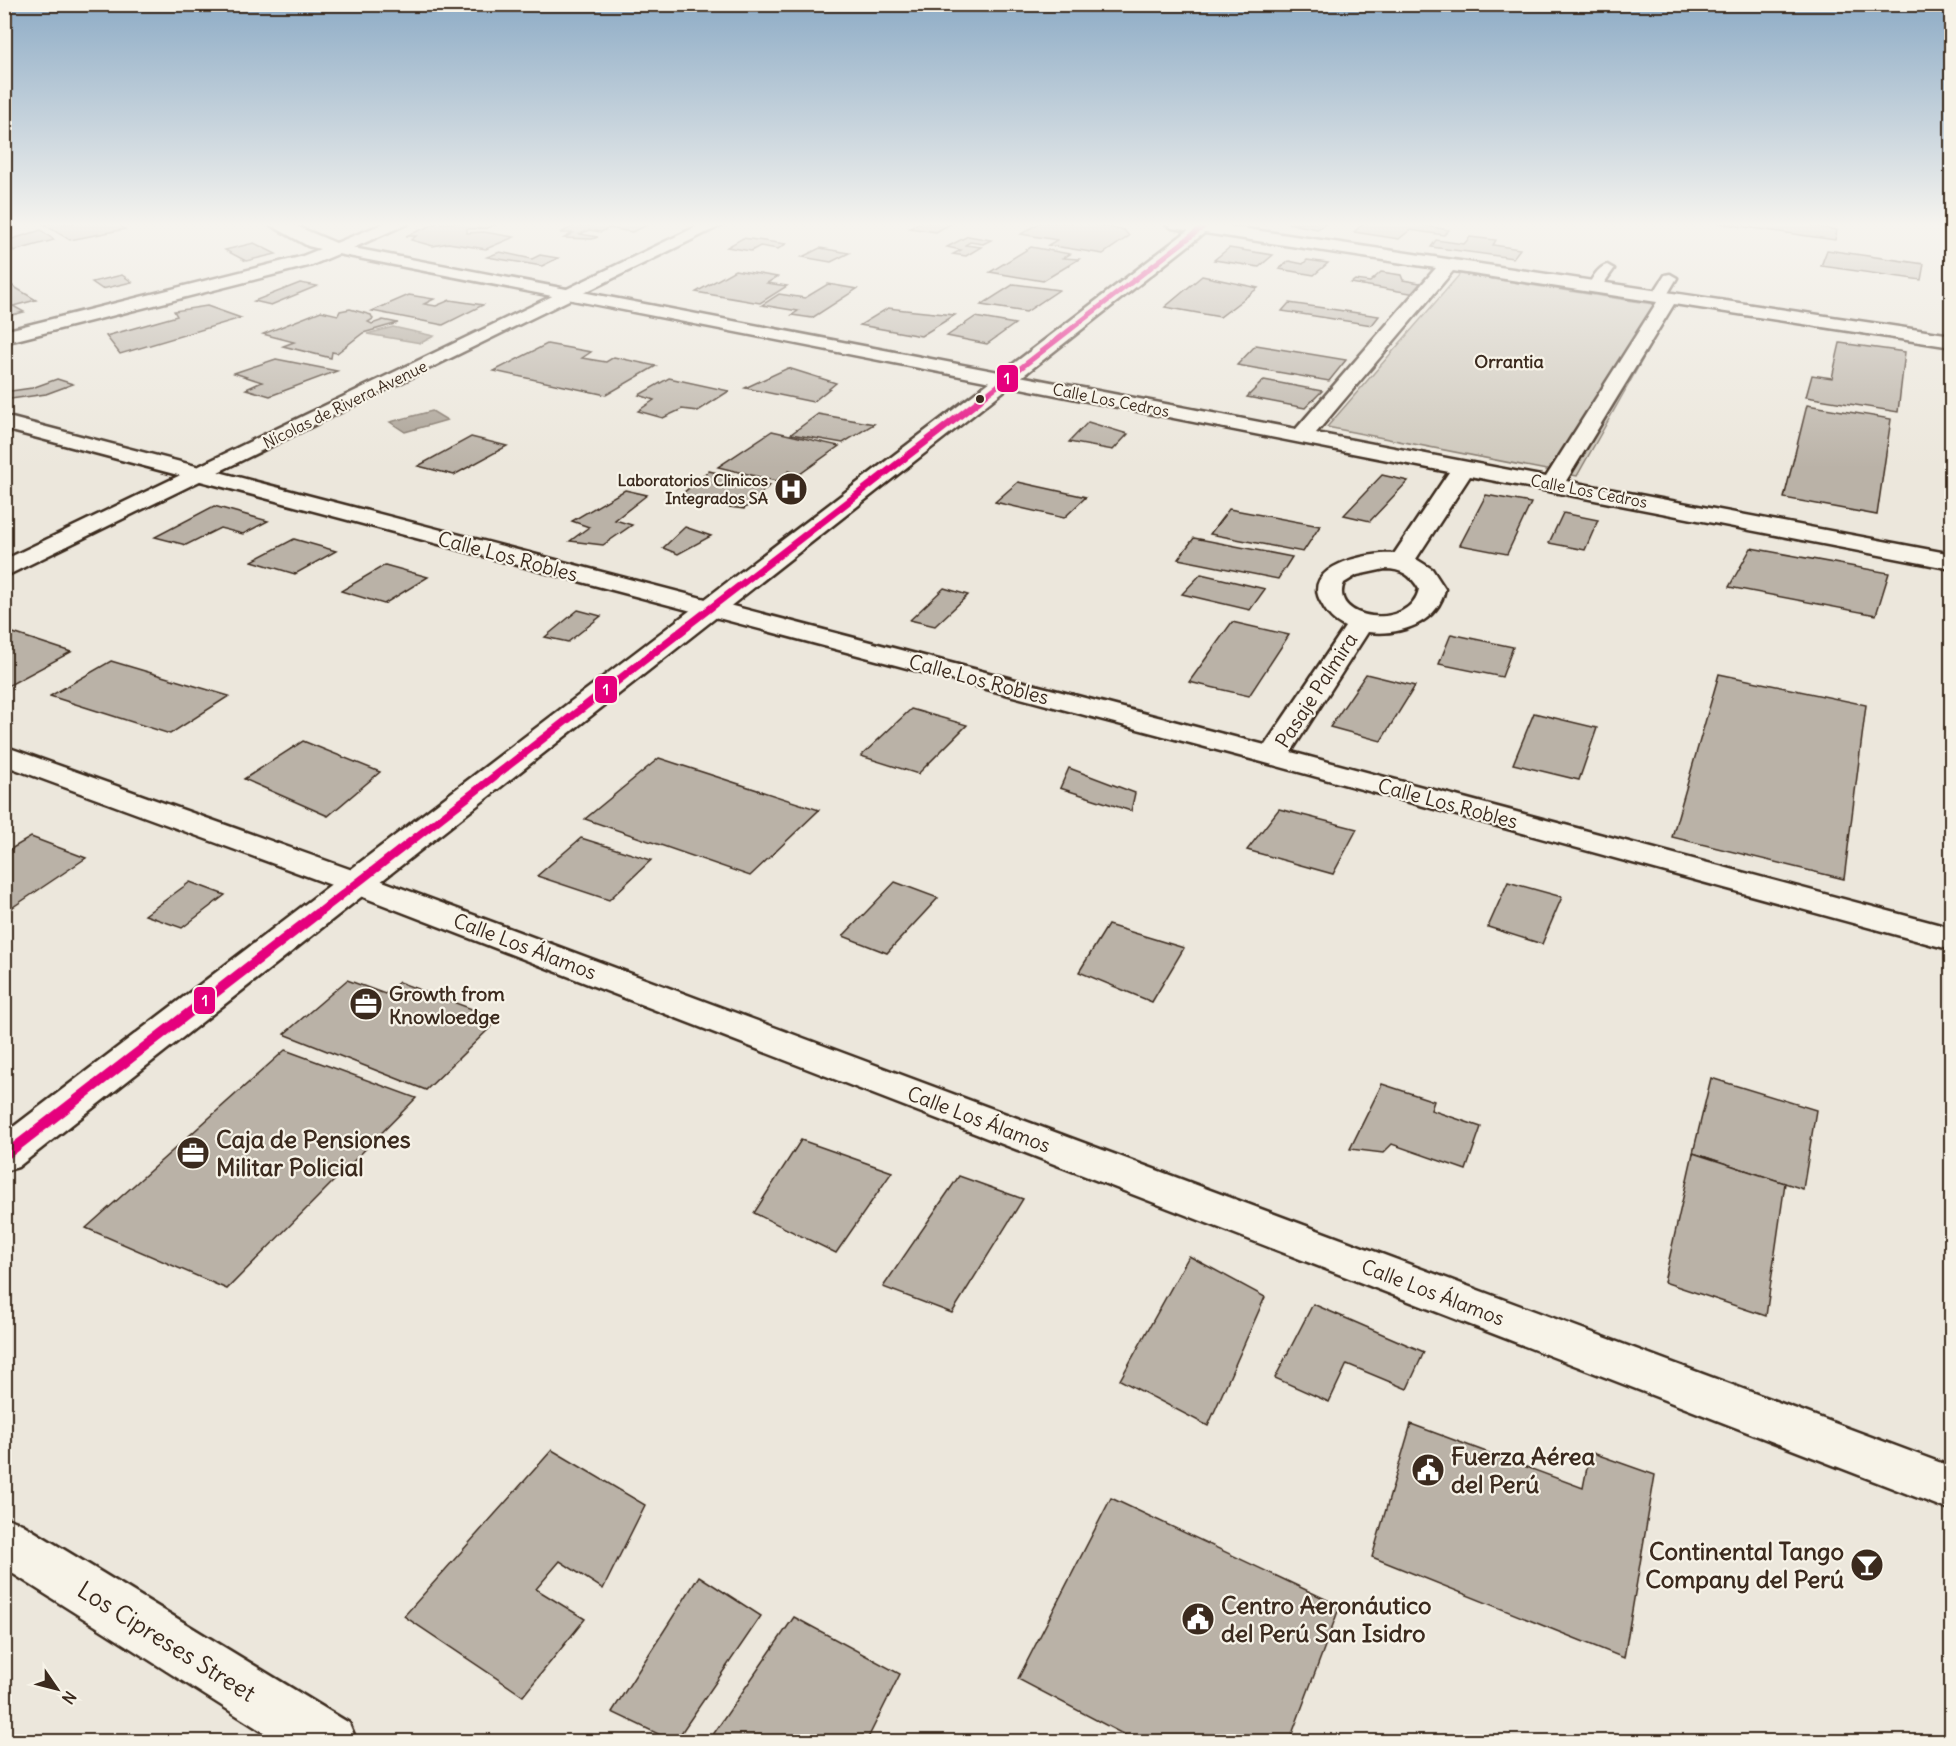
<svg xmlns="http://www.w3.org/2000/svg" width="1956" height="1746" viewBox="0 0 1956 1746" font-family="Delius,sans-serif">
	<rect width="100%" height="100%" fill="#ece7dc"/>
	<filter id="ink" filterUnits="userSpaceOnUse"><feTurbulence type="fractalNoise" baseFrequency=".0167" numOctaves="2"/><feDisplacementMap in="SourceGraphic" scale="12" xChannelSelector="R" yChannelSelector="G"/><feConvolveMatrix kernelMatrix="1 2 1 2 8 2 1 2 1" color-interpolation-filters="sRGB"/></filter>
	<g filter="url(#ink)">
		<!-- green -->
		<path fill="#cec8bc" stroke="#84796d" stroke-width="1.5" d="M 1460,274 L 1672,307 L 1577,476 L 1327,427 Z"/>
		<!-- water -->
		<g fill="#a89f93" stroke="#7c7064" stroke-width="1.5">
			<path d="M 393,327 L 434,336 L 421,343 L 367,334 Z"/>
			<path d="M 432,411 L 447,420 L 405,432 L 390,422 Z"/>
		</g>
		<!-- building -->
		<g fill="#bab2a7" stroke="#3b2a1e" stroke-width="1.5">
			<path d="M 116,223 L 125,229 L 70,240 L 43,224 Z"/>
			<path d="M 437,223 L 499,223 L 487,228 L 467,229 L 467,233 L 484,232 L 514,237 L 486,249 L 448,243 L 433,246 L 411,240 L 416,236 L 406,236 Z"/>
			<path d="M 597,223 L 652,223 L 632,232 L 609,228 L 601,232 L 589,230 L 580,234 L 598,237 L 592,239 L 564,238 L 573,233 L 560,233 L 575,226 L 591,226 Z"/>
			<path d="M 918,223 L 952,223 L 936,232 L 910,228 Z"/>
			<path d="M 1039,223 L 1081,223 L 1124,230 L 1129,236 L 1103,254 L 1048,245 L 1057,240 L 1021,234 Z"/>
			<path d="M 1287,223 L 1328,223 L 1317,229 Z"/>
			<path d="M 1364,223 L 1408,223 L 1449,230 L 1444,235 L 1410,230 L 1399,239 L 1354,232 Z"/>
			<path d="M 1717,223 L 1811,223 L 1811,226 L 1837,230 L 1835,240 Z"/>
			<path d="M 41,230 L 54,240 L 14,251 L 6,241 Z"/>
			<path d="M 968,236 L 991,240 L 983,244 L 970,242 L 965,245 L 981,247 L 966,256 L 953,254 L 961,250 L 947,247 Z"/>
			<path d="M 1470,237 L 1496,240 L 1493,245 L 1520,249 L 1513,258 L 1431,247 L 1436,240 L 1464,244 Z"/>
			<path d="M 743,238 L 786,244 L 778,249 L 760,246 L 751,251 L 727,247 Z"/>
			<path d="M 254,243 L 276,254 L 246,261 L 225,250 Z"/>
			<path d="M 1031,247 L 1070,254 L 1063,258 L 1079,259 L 1043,281 L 990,272 Z"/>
			<path d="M 820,248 L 849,253 L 831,262 L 802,257 Z"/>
			<path d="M 1229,248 L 1273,255 L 1259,267 L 1214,260 Z"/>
			<path d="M 1827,250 L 1924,264 L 1921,280 L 1821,266 Z"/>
			<path d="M 500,252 L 532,259 L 540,255 L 558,258 L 542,266 L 487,257 Z"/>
			<path d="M 1307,260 L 1328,263 L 1314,275 L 1279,269 L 1289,261 L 1303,264 Z"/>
			<path d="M 735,270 L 777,277 L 767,283 L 787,286 L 760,303 L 696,292 Z"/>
			<path d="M 1381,272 L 1401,275 L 1403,280 L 1426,284 L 1416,294 L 1351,283 L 1355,280 L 1370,282 Z"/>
			<path d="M 122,275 L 132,282 L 102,289 L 92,282 Z"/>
			<path d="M 1202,276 L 1258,288 L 1220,317 L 1165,307 Z"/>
			<path d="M 300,283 L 317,286 L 271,305 L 254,301 Z"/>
			<path d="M 828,284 L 857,289 L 812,318 L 792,315 L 798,311 L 762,305 L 779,294 L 805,298 Z"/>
			<path d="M 1014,284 L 1059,290 L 1026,312 L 981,305 Z"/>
			<path d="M 11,285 L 36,300 L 13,306 L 24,312 L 4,317 L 4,287 Z"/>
			<path d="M 409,295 L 434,299 L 424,304 L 436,306 L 450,300 L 483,305 L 443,325 L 372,311 Z"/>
			<path d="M 1289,303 L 1379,316 L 1372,325 L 1282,311 Z"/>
			<path d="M 207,306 L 241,318 L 120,354 L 106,336 L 177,316 L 174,311 Z"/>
			<path d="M 888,308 L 905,310 L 955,315 L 921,336 L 860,325 Z"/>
			<path d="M 350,309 L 371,315 L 373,319 L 368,322 L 372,324 L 383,320 L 398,323 L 363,333 L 337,353 L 332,352 L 331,358 L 283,346 L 294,342 L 263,334 L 321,311 L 338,315 L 340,311 Z"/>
			<path d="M 975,317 L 1015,324 L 987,344 L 947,336 Z"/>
			<path d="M 1840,343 L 1905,352 L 1898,412 L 1806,397 L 1812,375 L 1832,378 Z"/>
			<path d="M 547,344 L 591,352 L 582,358 L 606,362 L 614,357 L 656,366 L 606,395 L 494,371 Z"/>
			<path d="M 1256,345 L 1346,360 L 1329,381 L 1237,365 Z"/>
			<path d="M 276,359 L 337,371 L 270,396 L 246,389 L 262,382 L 234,373 Z"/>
			<path d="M 788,368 L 836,383 L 813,402 L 745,388 Z"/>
			<path d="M 669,378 L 729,391 L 698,411 L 682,409 L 663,418 L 638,411 L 654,400 L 639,395 Z"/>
			<path d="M 57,379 L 73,384 L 46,394 L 4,400 L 4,387 L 11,391 L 32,388 Z"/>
			<path d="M 1264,380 L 1322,391 L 1305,408 L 1247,397 Z"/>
			<path d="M 1807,405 L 1891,419 L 1877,515 L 1784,498 Z"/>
			<path d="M 818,414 L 874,424 L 843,443 L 791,434 Z"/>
			<path d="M 1088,422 L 1128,434 L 1113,450 L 1069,442 Z"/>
			<path d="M 772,431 L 839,446 L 800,474 L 789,471 L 776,481 L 718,467 Z"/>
			<path d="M 471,437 L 507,446 L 454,475 L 418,466 Z"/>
			<path d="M 709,471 L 770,485 L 744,509 L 675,500 Z"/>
			<path d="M 1382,475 L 1408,481 L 1370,521 L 1344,515 Z"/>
			<path d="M 1018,482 L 1086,497 L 1064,518 L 995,502 Z"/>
			<path d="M 625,490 L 647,495 L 615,520 L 632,525 L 603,545 L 570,541 L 589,527 L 572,521 Z"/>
			<path d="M 1486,495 L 1531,503 L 1507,554 L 1460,545 Z"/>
			<path d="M 214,506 L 268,521 L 243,534 L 220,528 L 186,545 L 155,537 Z"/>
			<path d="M 1229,509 L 1320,526 L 1303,552 L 1210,534 Z"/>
			<path d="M 1563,513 L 1598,520 L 1585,550 L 1549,543 Z"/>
			<path d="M 685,527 L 711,536 L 678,554 L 663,548 Z"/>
			<path d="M 1194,538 L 1292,557 L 1278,579 L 1178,559 Z"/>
			<path d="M 294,539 L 336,551 L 295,574 L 252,561 Z"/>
			<path d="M 1751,548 L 1889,573 L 1876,615 L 1729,587 Z"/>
			<path d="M 385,565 L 428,577 L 384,604 L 341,591 Z"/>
			<path d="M 1201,574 L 1265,589 L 1250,610 L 1182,594 Z"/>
			<path d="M 944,588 L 968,595 L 935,626 L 910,620 Z"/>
			<path d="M 578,610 L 601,616 L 568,642 L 545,637 Z"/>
			<path d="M 1232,622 L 1289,635 L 1249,696 L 1189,682 Z"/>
			<path d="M 4,630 L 71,652 L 4,688 Z"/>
			<path d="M 1451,634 L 1513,647 L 1502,677 L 1439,664 Z"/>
			<path d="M 111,661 L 229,696 L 170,734 L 50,696 Z"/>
			<path d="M 1366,674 L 1415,686 L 1381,741 L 1330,727 Z"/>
			<path d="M 1719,674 L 1866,705 L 1844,879 L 1672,837 Z"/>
			<path d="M 911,709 L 967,725 L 918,774 L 861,756 Z"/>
			<path d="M 1534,713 L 1597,728 L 1579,780 L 1513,764 Z"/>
			<path d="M 303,741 L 380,772 L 328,816 L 244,779 Z"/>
			<path d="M 659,758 L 819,810 L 750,876 L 585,819 Z"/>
			<path d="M 1069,768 L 1135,793 L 1131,811 L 1060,788 Z"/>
			<path d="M 1279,809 L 1357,829 L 1333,874 L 1247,850 Z"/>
			<path d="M 31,837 L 86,858 L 10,909 L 4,906 L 4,853 Z"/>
			<path d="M 581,838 L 651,860 L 609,900 L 537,876 Z"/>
			<path d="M 190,882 L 225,895 L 182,928 L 145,915 Z"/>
			<path d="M 895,882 L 938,898 L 887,953 L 843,936 Z"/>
			<path d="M 1508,882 L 1562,897 L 1542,944 L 1488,927 Z"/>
			<path d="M 1108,925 L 1184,948 L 1152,1002 L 1079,972 Z"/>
			<path d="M 347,980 L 385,994 L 399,982 L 499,1019 L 426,1090 L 284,1034 Z"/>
			<path d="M 285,1050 L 416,1098 L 227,1289 L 86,1228 Z"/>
			<path d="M 1711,1078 L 1816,1110 L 1803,1189 L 1693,1153 Z"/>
			<path d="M 1382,1084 L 1434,1101 L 1431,1110 L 1481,1127 L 1466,1170 L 1392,1144 L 1383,1153 L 1350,1149 Z"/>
			<path d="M 801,1140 L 892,1172 L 836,1253 L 754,1213 Z"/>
			<path d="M 1693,1153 L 1785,1183 L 1766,1316 L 1664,1282 Z"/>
			<path d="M 959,1176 L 1023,1199 L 952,1313 L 883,1287 Z"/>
			<path d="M 1189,1256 L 1265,1297 L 1208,1426 L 1120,1380 Z"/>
			<path d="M 1313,1304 L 1424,1352 L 1407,1389 L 1347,1364 L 1329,1402 L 1275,1378 Z"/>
			<path d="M 1411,1424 L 1583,1488 L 1590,1452 L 1655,1475 L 1624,1658 L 1372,1557 Z"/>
			<path d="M 552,1450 L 645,1505 L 603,1589 L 560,1561 L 536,1589 L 585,1619 L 523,1696 L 404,1616 Z"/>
			<path d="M 1111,1498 L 1340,1606 L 1289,1742 L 1138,1742 L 1018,1679 Z"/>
			<path d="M 699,1576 L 761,1616 L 675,1742 L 612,1712 Z"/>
			<path d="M 794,1617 L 900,1674 L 866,1742 L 708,1742 Z"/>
		</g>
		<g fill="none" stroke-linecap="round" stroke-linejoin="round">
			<!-- lane casing -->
			<g stroke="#3b2a1e" stroke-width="5">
				<g id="lane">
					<path d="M 1607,265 L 1614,269 L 1599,290 L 1589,290 L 1587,287 C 1592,279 1598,267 1607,265 Z"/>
					<path d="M 1670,274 L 1677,278 L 1664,300 L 1659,302 L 1654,300 L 1651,297 L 1665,275 Z"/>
				</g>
			</g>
			<!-- street casing -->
			<g stroke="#3b2a1e" stroke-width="5">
				<g id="street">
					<path d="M 267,223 L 289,223 L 336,243 L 385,223 L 409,223 L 353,248 L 1296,429 L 1436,268 L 1172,228 L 1164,223 L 1208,223 L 1952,335 L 1952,347 L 1674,304 L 1566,481 L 1952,554 L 1952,569 L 1470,476 L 1416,559 L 1432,569 L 1445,589 C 1438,623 1400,636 1368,632 L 1291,752 L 1952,928 L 1952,950 L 1262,762 L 4,429 L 4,416 L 1265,745 L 1345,627 C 1333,621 1328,615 1322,604 C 1298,566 1369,552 1394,554 L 1449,472 L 338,254 L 312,265 L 4,343 L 4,331 L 300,257 L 320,249 L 308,246 ZM 1453,271 L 1657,302 L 1546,477 L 1316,433 ZM 1385,569 C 1402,569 1411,575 1419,589 C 1410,632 1328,620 1344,583 L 1357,575 Z"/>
					<path d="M 4,746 L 369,876 L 1952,1467 L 1952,1511 L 345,890 L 4,765 Z"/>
					<path d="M 4,1517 L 22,1524 L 349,1723 L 357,1742 L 279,1742 L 4,1568 Z"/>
				</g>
			</g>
			<!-- secondary casing -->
			<g stroke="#3b2a1e" stroke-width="5">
				<g id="secondary">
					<path d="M 704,223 L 726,223 L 4,577 L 4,560 Z"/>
					<path d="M 1198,223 L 1217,223 L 18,1167 L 4,1171 L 4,1134 Z"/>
				</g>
			</g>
			<!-- lane -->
			<use href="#lane" fill="#f7f3e8" fill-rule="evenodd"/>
			<!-- street -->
			<use href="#street" fill="#f7f3e8" fill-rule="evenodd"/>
			<!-- secondary -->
			<use href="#secondary" fill="#f7f3e8" fill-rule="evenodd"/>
			<!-- bus-1-far3 casing -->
			<g stroke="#f7f3e8" stroke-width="8">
				<path id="bus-1-far3" d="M 978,401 L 1208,223"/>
			</g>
			<!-- bus-1-far2 casing -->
			<g stroke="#f7f3e8" stroke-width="10">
				<path id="bus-1-far2" d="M 686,627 L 980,400"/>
			</g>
			<!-- bus-1-far1 casing -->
			<g stroke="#f7f3e8" stroke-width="12">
				<path id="bus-1-far1" d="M 316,915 L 688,626"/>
			</g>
			<!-- bus-1 casing -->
			<g stroke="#f7f3e8" stroke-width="15">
				<path id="bus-1" d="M 4,1156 L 318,913"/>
			</g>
			<!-- bus-1-far3 -->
			<use href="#bus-1-far3" stroke="#e5007d" stroke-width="5"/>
			<!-- bus-1-far2 -->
			<use href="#bus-1-far2" stroke="#e5007d" stroke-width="7"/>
			<!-- bus-1-far1 -->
			<use href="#bus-1-far1" stroke="#e5007d" stroke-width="8"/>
			<!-- bus-1 -->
			<use href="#bus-1" stroke="#e5007d" stroke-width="10"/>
		</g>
	</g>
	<!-- sky -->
	<linearGradient id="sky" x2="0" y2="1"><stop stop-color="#8eacc6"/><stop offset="0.48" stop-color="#f6f4ef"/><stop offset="1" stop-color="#f6f4ef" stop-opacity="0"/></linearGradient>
	<rect width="1956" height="468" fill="url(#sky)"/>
	<!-- icons -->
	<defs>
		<g id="hospital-disc" transform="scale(1.725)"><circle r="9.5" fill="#3b2a1e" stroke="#f7f3e8"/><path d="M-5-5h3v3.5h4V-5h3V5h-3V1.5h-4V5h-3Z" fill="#fff"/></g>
		<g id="office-disc" transform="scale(1.725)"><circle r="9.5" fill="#3b2a1e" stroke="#f7f3e8"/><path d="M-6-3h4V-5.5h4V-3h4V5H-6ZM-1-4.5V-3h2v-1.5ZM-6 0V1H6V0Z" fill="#fff"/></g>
		<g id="civic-disc" transform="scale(1.725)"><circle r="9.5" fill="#3b2a1e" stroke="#f7f3e8"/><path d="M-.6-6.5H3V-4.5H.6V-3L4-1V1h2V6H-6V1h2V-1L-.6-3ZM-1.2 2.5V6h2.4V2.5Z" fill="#fff"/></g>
		<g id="bar-disc" transform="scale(1.725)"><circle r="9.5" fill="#3b2a1e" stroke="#f7f3e8"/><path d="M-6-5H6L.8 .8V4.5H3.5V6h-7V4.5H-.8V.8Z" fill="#fff"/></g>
	</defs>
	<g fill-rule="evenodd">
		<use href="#hospital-disc" x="791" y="489"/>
		<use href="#office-disc" x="366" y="1004"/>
		<use href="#office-disc" x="193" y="1153"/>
		<use href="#civic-disc" x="1428" y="1470"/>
		<use href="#bar-disc" x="1867" y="1565"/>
		<use href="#civic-disc" x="1198" y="1619"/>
	</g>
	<!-- markers -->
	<circle fill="#3b2a1e" stroke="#f7f3e8" stroke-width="2" cx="980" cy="399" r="5"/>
	<g text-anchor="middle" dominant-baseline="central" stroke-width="4.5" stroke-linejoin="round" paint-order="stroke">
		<!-- far-street labels -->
		<g font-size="16" fill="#3b2a1e" stroke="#f7f3e8">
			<text transform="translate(1111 400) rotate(11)">Calle Los Cedros</text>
			<text transform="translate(345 404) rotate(-26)">Nícolas de Rivera Avenue</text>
			<text transform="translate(1589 491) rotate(11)">Calle Los Cedros</text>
		</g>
		<!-- far-poi labels -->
		<g font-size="16" font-weight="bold" fill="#3b2a1e" stroke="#f7f3e8" text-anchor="end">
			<text x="768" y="480">Laboratorios Clinicos<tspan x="768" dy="18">Integrados SA</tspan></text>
		</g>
		<!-- far-neighbourhood labels -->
		<g font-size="18" font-weight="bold" fill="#3b2a1e" stroke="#f7f3e8">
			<text x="1509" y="361">Orrantia</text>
		</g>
		<!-- street labels -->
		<g font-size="20" fill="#3b2a1e" stroke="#f7f3e8">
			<text transform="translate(508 556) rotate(15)">Calle Los Robles</text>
			<text transform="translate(979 679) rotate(15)">Calle Los Robles</text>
			<text transform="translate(1316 690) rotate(-57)">Pasaje Palmira</text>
			<text transform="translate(1448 803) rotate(15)">Calle Los Robles</text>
			<text transform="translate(525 946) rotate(21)">Calle Los Álamos</text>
			<text transform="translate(979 1119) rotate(21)">Calle Los Álamos</text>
			<text transform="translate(1433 1292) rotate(21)">Calle Los Álamos</text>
		</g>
		<!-- poi labels -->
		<g font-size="20" font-weight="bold" fill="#3b2a1e" stroke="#f7f3e8" text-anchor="start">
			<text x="389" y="993">Growth from<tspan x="389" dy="23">Knowloedge</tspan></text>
		</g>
		<!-- near-poi labels -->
		<g font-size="24" font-weight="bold" fill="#3b2a1e" stroke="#f7f3e8" text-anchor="start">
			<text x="216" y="1139">Caja de Pensiones<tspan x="216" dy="28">Militar Policial</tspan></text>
			<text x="1451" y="1456">Fuerza Aérea<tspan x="1451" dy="28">del Perú</tspan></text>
			<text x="1844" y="1551" text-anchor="end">Continental Tango<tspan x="1844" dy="28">Company del Perú</tspan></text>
			<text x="1221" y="1605">Centro Aeronáutico<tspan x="1221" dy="28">del Perú San Isidro</tspan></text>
		</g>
		<!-- near-street labels -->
		<g font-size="24" fill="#3b2a1e" stroke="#f7f3e8">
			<text transform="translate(167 1641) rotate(32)">Los Cipreses Street</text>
		</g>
	</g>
	<g stroke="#f7f3e8" stroke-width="2">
		<rect x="996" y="364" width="23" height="29" rx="6" fill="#e5007d"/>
		<rect x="594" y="675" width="24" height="29" rx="6" fill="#e5007d"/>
		<rect x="193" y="986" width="23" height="29" rx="6" fill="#e5007d"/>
	</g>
	<g font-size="16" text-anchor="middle" font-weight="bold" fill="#fff">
		<text x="1007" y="384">1</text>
		<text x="606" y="695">1</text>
		<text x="205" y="1006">1</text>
	</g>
	<!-- margin -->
	<rect width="1956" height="1746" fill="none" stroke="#f7f3e8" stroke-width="24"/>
	<rect x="12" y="12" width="1932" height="1722" fill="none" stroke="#3b2a1e" stroke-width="2" filter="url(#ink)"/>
	<!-- north arrow -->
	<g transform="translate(57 1689) rotate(125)" stroke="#f7f3e8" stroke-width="4.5" paint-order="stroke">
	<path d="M0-4.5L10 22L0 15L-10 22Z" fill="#3b2a1e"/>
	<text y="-9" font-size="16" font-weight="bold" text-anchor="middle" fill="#3b2a1e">N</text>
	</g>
</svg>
